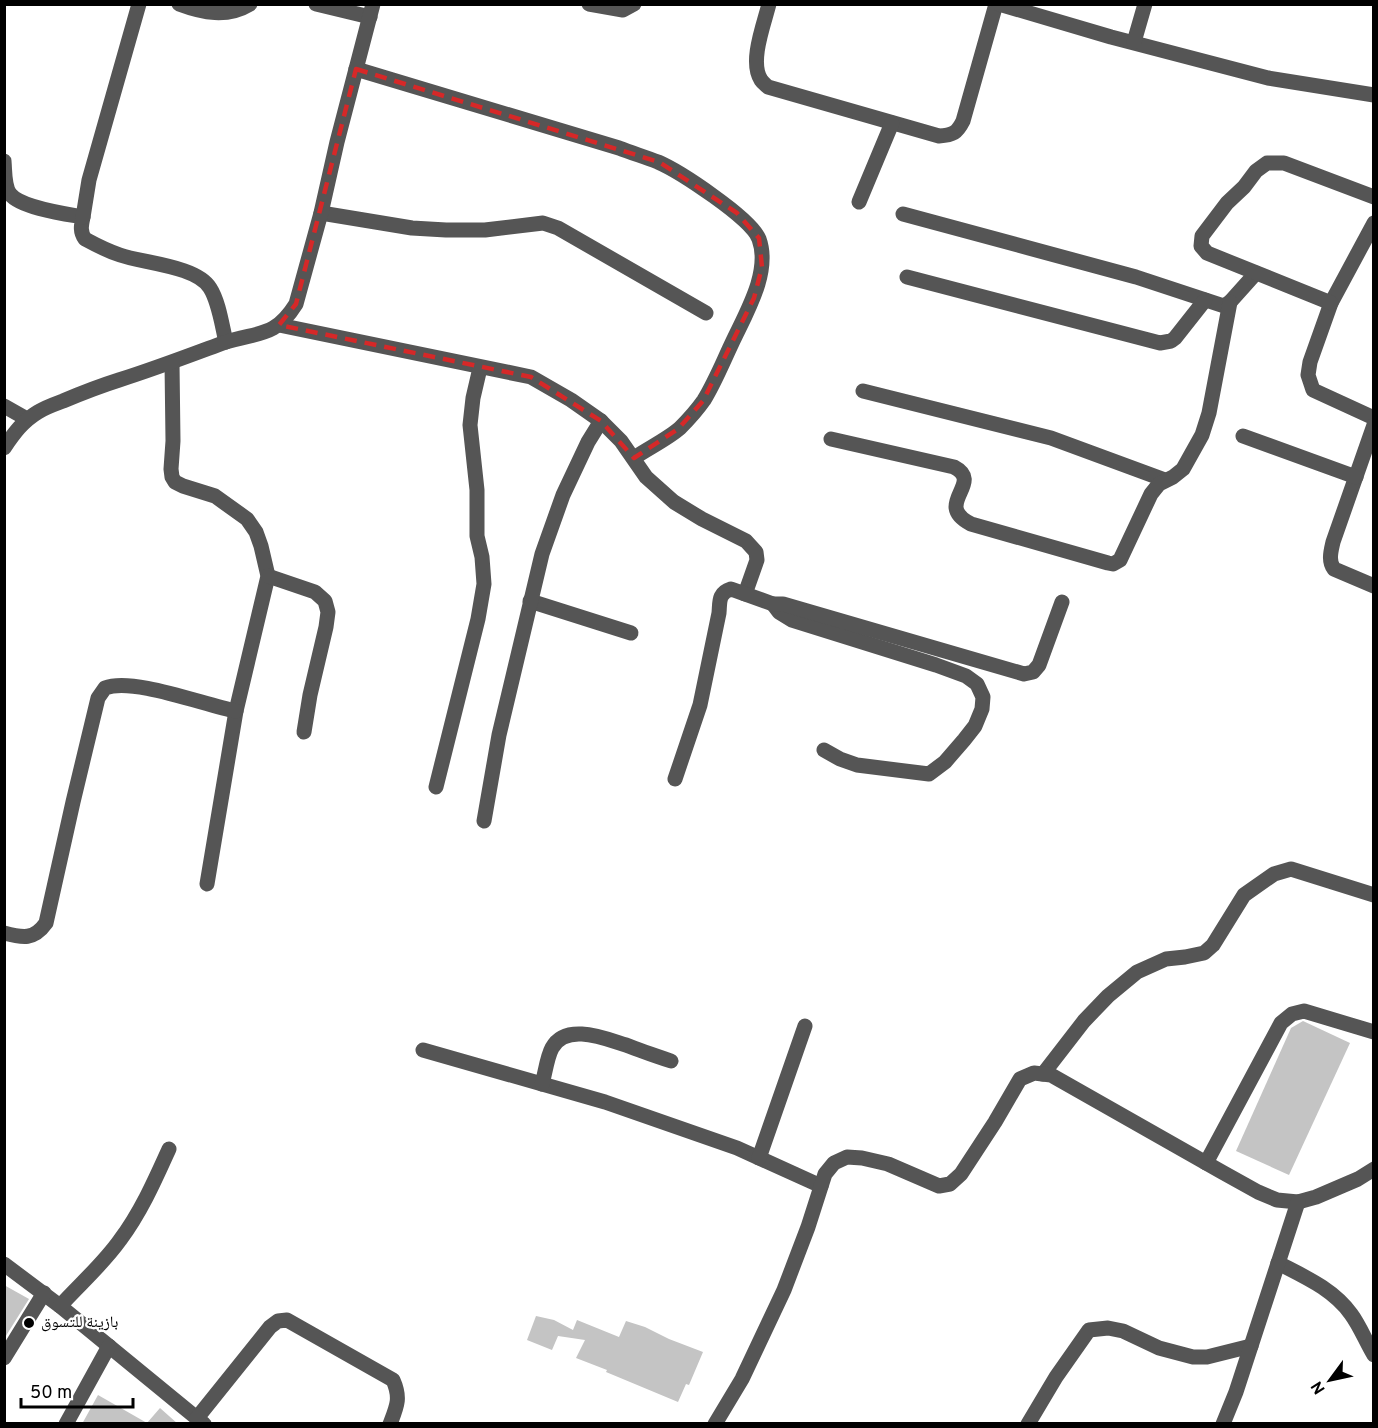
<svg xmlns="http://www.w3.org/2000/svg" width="1378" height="1428" viewBox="0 0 1378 1428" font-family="Overpass,'Noto Naskh Arabic',sans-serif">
	<rect width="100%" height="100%" fill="#fff"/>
	<!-- building -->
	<g fill="#c4c4c4">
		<path d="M 1303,1021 L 1350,1043 L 1289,1175 L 1236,1151 L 1291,1028 Z"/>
		<path d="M 4,1285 L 29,1299 L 4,1339 Z"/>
		<path d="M 536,1316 L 554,1320 L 573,1330 L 577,1320 L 619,1337 L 626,1321 L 645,1327 L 669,1339 L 703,1352 L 689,1385 L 686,1384 L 678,1402 L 606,1372 L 607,1370 L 576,1358 L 585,1340 L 558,1336 L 552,1350 L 527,1340 Z"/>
		<path d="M 98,1395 L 147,1423 L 160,1408 L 178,1424 L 82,1424 Z"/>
	</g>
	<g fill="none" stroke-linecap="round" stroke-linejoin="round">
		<!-- minor -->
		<g stroke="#555" stroke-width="15">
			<path d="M 179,4 C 203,13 227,18 250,4"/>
			<path d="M 316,4 L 370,17"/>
			<path d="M 589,4 L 623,10 L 634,4"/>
			<path d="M 769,4 C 764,24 749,62 761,80 C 763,83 766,85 768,87 L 939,136 C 953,135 957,133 963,121 L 996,4"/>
			<path d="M 999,4 L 1111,37 L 1268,78 L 1374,95"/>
			<path d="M 1134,42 L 1145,4"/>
			<path d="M 356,69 L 619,148 C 632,153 645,157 658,162 C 679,171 751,218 759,239 C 771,272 746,313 732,343 C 723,362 715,382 704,400 C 697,410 688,420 680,428 C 669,438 647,449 634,458"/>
			<path d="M 4,161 C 5,172 4,186 10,194 C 21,208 66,214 83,217 C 81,226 80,232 85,239 C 96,245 108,251 120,255 C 143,263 197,266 210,288 C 219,302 222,326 226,342"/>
			<path d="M 859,202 L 892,123"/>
			<path d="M 321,213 L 412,228 L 446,230 L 485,230 L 543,223 L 558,228 L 706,313"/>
			<path d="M 903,214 L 1136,277 L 1224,306 L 1230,302 L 1256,273"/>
			<path d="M 83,217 L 89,180 L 139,4"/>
			<path d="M 1374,223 L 1331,303 L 1310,362 L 1308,375 L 1313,390 L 1374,418"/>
			<path d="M 907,277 L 1160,343 L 1171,341 L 1175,338 L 1205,300"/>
			<path d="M 1331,303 L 1207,253 L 1201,246 L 1202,236 L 1227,203 L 1244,187 L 1256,171 L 1267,163 L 1284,163 L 1374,197"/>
			<path d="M 279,325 L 531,377 L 571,400 L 601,421 L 621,441 L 646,477 L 674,502 L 702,519 L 746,541 L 756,552 L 757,560 L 745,594"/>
			<path d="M 172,363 L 173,441 L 171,469 L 172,477 L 175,482 L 183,486 L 215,496 L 247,519 L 256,532 L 261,546 L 268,576 L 236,711 L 207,884"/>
			<path d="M 863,391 L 1051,438 L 1165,480"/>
			<path d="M 4,406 L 27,419"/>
			<path d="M 1374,425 L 1333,542 C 1331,551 1328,561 1334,569 L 1374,586"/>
			<path d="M 1243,436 L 1356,477"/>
			<path d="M 831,439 L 954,467 C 985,483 932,504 971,524 L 1108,563 L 1113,564 L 1120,560 L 1151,494 L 1159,484 L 1173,477 L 1183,469 L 1202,435 L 1209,413 L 1230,302"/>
			<path d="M 4,448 C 14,433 23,421 38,412 C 46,407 55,404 63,401 C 82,393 100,386 119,380 C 154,369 188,356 223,343 C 258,331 274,339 296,304 L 321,213 L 337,142 L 373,4"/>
			<path d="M 268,576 L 315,592 L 325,601 L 328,612 L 326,627 L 310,695 L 304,732"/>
			<path d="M 530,601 L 631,633"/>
			<path d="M 773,604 L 779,612 L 792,620 L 936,665 L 966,676 L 977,684 L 983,697 L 982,709 L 975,726 L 964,740 L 945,762 L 929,774 L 857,765 L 840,759 L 824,750"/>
			<path d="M 675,779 L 700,705 L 719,613 C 720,602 718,593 731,589 L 773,604 L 783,604 L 1024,674 L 1033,672 L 1039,665 L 1062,602"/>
			<path d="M 436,787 L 478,619 L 484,584 L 482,557 L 477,536 L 477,490 L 470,425 L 473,398 L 480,368"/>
			<path d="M 484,821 L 499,735 L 542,554 L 563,495 L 588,442 L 601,421"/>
			<path d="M 4,933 C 23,938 34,940 46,923 L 73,802 L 98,698 L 105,688 C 133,677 204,705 236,711"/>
			<path d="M 423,1050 L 605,1102 L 737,1148 L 821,1186"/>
			<path d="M 1043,1074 L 1084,1021 L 1108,996 L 1137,972 L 1166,959 L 1185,957 L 1204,953 L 1213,945 L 1244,895 L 1274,874 L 1291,869 L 1374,895"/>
			<path d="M 542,1084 C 545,1074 547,1057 552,1048 C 566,1022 606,1039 626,1045 C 641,1051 656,1056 671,1061"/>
			<path d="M 759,1158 L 805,1026"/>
			<path d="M 1206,1163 L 1281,1023 L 1292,1014 L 1304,1011 L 1374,1032"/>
			<path d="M 1278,1263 C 1305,1277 1333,1289 1351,1314 C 1360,1326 1366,1342 1374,1355"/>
			<path d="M 4,1264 L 60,1306 L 204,1424"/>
			<path d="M 60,1306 C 80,1284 103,1264 120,1240 C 141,1212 155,1180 169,1149"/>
			<path d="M 4,1358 L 44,1293"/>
			<path d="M 197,1418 L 270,1327 L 278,1321 L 287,1320 L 393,1380 C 401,1398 397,1406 390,1424"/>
			<path d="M 66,1424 L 109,1346"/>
			<path d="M 715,1424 L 742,1379 L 784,1290 L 808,1227 L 825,1174 L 834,1163 L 847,1157 L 862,1158 L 888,1164 L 939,1186 L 950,1184 L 961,1174 L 995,1122 L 1020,1079 L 1034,1073 L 1051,1075 L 1222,1172 L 1258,1192 L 1277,1200 L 1298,1202 L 1316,1197 L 1358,1179 L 1374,1169"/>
			<path d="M 1028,1424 L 1056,1377 L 1089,1330 L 1108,1328 L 1123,1331 L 1159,1348 L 1193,1357 L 1207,1357 L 1251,1346"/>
			<path d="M 1223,1424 L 1236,1392 L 1298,1202"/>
		</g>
	</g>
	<!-- marked area -->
	<path fill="none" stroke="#d62828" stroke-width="4.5" stroke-dasharray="12 8" stroke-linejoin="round" d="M 356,69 L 659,162 L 737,213 L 759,238 L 762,267 L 754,298 L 703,401 L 678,429 L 634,458 L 601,421 L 531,377 L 279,325 L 296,304 Z"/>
	<!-- markers -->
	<circle fill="#000" stroke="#fff" stroke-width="2" cx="29" cy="1323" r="6"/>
	<g text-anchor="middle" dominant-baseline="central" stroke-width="4.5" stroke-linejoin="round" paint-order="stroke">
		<!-- poi labels -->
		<g font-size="16" fill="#000" stroke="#fff" text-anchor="start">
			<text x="41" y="1323">بازينة للتسوق</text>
		</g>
	</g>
	<!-- border -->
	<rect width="1378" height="1428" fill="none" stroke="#000000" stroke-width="12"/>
	<!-- north arrow -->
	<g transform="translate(1330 1380) rotate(237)" stroke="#ffffff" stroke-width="4.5" paint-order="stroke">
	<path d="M0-4.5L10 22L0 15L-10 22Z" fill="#000000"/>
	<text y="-9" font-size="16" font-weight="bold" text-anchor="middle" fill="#000000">N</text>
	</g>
	<!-- scale -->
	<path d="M21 1398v9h112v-9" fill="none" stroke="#000000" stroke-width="3"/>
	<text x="30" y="1398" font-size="18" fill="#000000" stroke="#ffffff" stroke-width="4.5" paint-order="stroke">50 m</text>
</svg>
